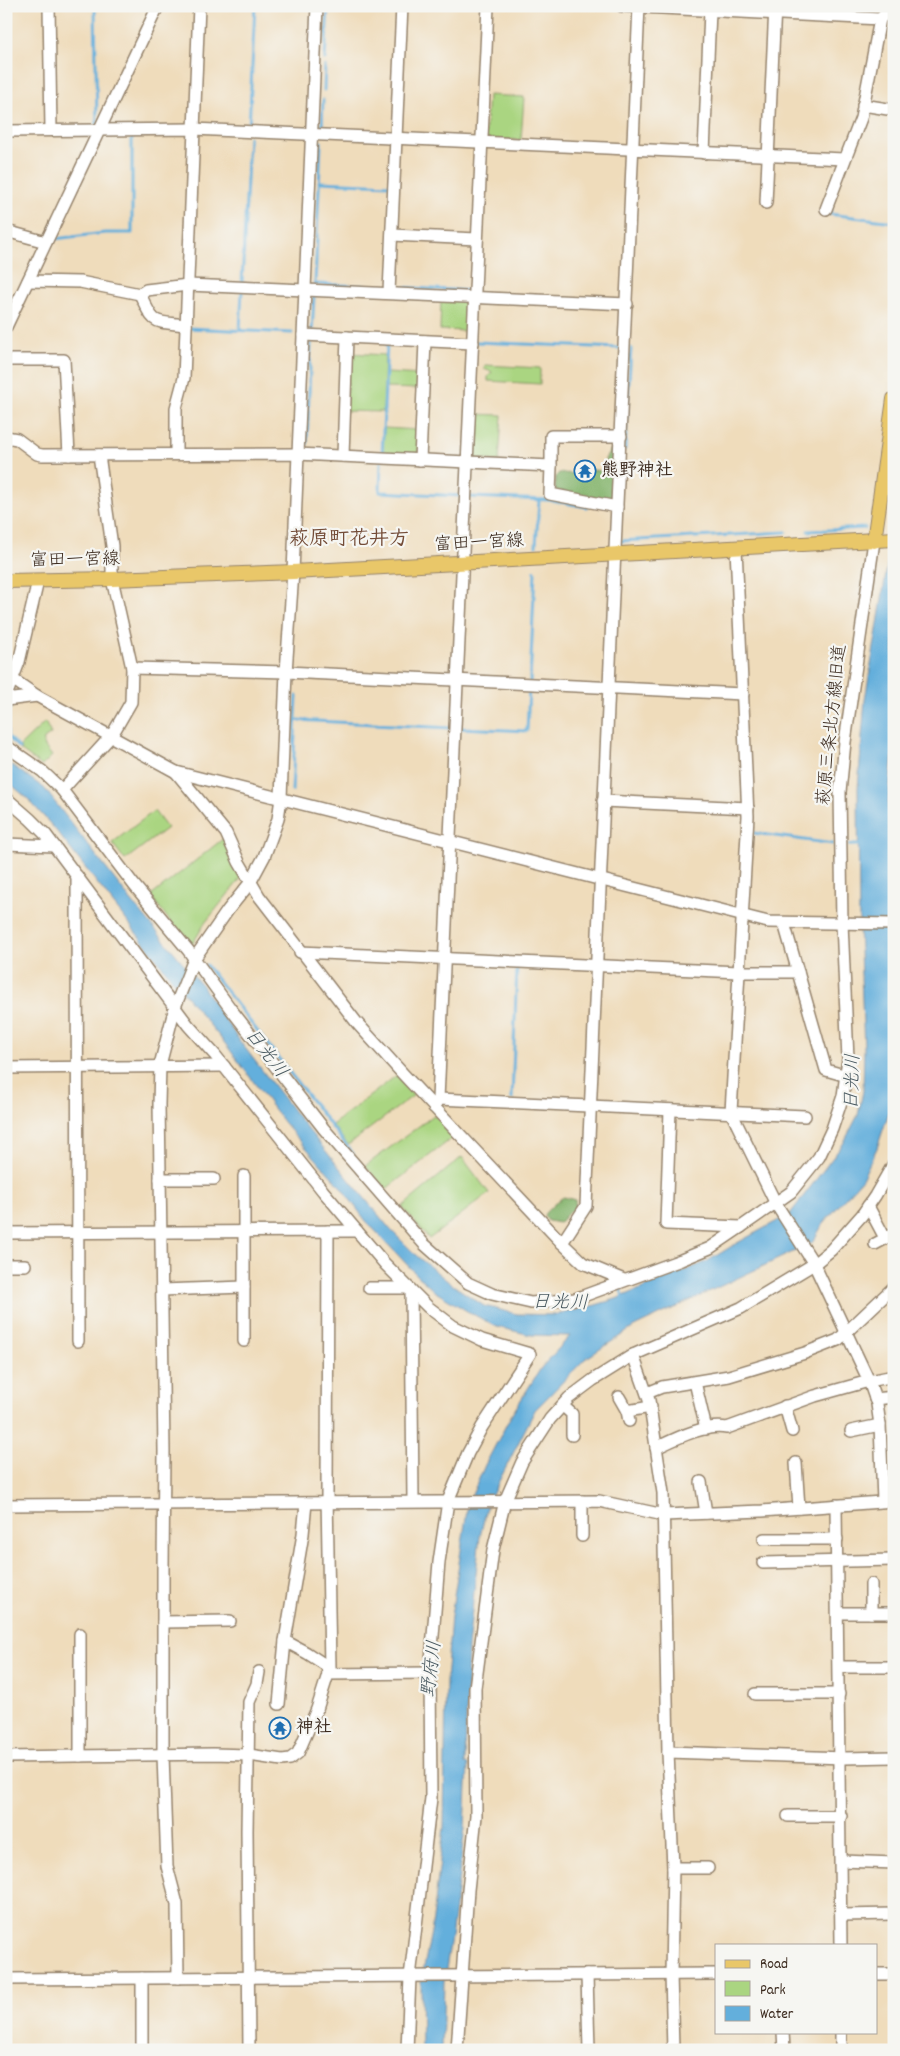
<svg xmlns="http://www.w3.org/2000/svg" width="900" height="2056" viewBox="0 0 900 2056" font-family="Dekko,'Klee One',sans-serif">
	<rect width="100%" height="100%" fill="#f6f6f2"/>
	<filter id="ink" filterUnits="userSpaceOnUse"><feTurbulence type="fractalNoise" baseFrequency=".02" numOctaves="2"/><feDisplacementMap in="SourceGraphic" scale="10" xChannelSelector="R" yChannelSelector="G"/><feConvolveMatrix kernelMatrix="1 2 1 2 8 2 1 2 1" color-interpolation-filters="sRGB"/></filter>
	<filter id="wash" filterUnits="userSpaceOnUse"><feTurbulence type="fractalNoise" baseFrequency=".0096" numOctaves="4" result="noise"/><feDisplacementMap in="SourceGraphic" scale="20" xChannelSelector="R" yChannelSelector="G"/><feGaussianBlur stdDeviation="1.12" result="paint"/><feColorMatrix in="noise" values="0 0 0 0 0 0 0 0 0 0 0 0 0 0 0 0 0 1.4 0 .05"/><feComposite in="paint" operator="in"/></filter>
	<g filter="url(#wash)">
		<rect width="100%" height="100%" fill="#efdcbb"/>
		<!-- green -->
		<g fill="#aad581" stroke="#728050">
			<path d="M 488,95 L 524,97 L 521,140 L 485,139 Z"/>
			<path d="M 441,299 L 469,300 L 467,331 L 440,330 Z"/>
			<path d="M 349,353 L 385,355 L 383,412 L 346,411 Z"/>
			<path d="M 485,365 L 540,368 L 540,384 L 488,381 L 488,377 L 492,372 L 484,369 Z"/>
			<path d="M 386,373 L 422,375 L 421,389 L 386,388 Z"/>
			<path d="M 474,414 L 502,415 L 499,461 L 472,459 Z"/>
			<path d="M 384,428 L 419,430 L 418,456 L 383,454 Z"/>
			<path d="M 45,722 L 51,734 L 44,739 L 43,745 L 52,756 L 42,766 L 20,750 L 20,746 Z"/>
			<path d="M 154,811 L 167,828 L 125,860 L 112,843 Z"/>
			<path d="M 224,838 L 241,878 L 205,923 L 190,948 L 151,896 Z"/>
			<path d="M 397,1075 L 414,1095 L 348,1145 L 332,1125 Z"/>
			<path d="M 434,1115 L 455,1136 L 386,1189 L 365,1166 Z"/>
			<path d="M 462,1157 L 489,1193 L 429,1239 L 402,1207 Z"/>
		</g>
		<!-- forest -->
		<g fill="#87b66f" stroke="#617046">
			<path d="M 612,448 L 614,448 L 612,501 L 555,490 L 556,476 L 559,473 L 584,474 L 592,470 L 606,471 L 607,468 L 605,459 Z"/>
			<path d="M 564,1197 L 575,1200 L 576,1209 L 569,1212 L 559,1223 L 548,1221 L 544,1215 C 546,1211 560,1198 564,1197 Z"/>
		</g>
		<!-- water -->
		<path fill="#63afdc" stroke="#4f6c7d" d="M 894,522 L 894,742 L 888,806 L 890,874 L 894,918 L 894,1076 L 889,1112 L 877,1148 L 862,1179 L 823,1224 L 812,1243 L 634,1327 L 585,1359 L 535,1410 L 488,1503 L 480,1536 L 468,1647 L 465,1764 L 468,1765 L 465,1828 L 452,1931 L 444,1982 L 442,2050 L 422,2050 L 421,1982 L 432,1927 L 444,1827 L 446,1682 L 451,1616 L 468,1504 L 485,1465 L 512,1414 L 541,1368 L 570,1336 L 531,1335 L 497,1327 L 467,1311 L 434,1291 L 413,1271 L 366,1221 L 340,1186 L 284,1123 L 227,1046 L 173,980 L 54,828 L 28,799 L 6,780 L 6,761 L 44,788 L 129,898 L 203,987 L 239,1040 L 297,1116 L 390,1229 L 418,1257 L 450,1283 L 484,1306 L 517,1314 L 556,1315 L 592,1306 L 616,1299 L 706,1262 L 737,1243 L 790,1214 L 843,1144 L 858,1115 L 863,1091 L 864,1049 L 859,926 L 858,788 L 865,699 L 877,630 Z"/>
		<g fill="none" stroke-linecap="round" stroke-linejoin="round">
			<!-- stream -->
			<g stroke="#63afdc" stroke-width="3">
				<path d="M 95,6 L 97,125"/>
				<path d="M 325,59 L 328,6"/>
				<path d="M 324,90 L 325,66"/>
				<path d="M 249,128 L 255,6"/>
				<path d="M 322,129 L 323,100"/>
				<path d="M 319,182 L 391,185"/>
				<path d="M 831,210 L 829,214 L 894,222"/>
				<path d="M 54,239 L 105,233 L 132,233 L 132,135"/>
				<path d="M 242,284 L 249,137"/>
				<path d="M 315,284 L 386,287"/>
				<path d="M 315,285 L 321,142"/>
				<path d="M 392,287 L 472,291"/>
				<path d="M 188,328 L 292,333"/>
				<path d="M 240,330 L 242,291"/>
				<path d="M 312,334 L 314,296"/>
				<path d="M 477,342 L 619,348"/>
				<path d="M 307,444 L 311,343"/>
				<path d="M 625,449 L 631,348"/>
				<path d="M 382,454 L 387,344"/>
				<path d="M 381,462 L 380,492 L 462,496"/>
				<path d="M 470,497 L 549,500 L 587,507"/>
				<path d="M 808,531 L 865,528"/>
				<path d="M 620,541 L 786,532"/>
				<path d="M 536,546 L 539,500"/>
				<path d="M 530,682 L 535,571"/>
				<path d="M 13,704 L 8,710 L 7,736 L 19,748"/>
				<path d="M 296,720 L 452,728"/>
				<path d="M 459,728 L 527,731 L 529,689"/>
				<path d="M 292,791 L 297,696"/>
				<path d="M 754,833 L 833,844"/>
				<path d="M 849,845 L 861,845"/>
				<path d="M 206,965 L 353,1154"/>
				<path d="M 512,1099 L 517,965"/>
				<path d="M 621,1290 L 624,1299"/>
			</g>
		</g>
	</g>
	<g filter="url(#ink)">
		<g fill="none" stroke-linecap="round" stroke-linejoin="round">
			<!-- minor casing -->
			<g stroke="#95836c" stroke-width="14">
				<g id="minor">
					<path d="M 49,6 L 51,130"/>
					<path d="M 622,6 L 880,19"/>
					<path d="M 863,105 L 894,110"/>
					<path d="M 6,131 L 194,129 L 844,159"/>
					<path d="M 704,153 L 710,11"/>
					<path d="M 766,203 L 775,6"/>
					<path d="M 826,209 L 861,118 L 880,19 L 893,6"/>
					<path d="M 6,231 L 46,242"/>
					<path d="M 392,235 L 477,239"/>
					<path d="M 28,281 L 80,282 L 140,294 L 146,290 L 188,285 L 627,304"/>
					<path d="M 389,292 L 402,6"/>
					<path d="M 140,294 C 155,326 152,321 186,325"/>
					<path d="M 6,327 L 158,6"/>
					<path d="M 303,335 L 473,343"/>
					<path d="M 6,360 L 64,360 L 69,455"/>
					<path d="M 6,437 L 17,439 L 37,454 L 42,455 L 297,454 L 551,466 L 550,494 L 617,507"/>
					<path d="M 176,453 L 176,408 L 184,378 L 199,6"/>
					<path d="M 343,456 L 347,337"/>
					<path d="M 420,460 L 425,341"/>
					<path d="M 551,466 L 551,436 L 621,436"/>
					<path d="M 736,548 L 748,816 L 731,1112 L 776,1204 L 814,1264 L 869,1381 L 877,1404 L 880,1425 L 883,1501"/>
					<path d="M 132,668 L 286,672 L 743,694"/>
					<path d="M 8,676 L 37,696"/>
					<path d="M 6,696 L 19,662 L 38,581"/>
					<path d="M 6,700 L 37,696 L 176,772 L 768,922 L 894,924"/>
					<path d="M 6,746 L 42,771 L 62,790 L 134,885 L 188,950 L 230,1008 L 324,1129 L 424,1244 L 468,1283 L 492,1294 L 531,1303 L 575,1299 L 681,1260 L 710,1248 L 741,1227 L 791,1192 L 819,1157 L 832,1129 L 843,1096 L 848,1059 L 842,923 L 840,792 L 845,742 L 874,541"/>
					<path d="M 176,772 L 226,833 L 239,862 L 259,896 L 357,1023 L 403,1074 L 562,1243 L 583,1263 L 624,1280"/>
					<path d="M 62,790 L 112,735 L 131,702 L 132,668 L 112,579 L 112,546 L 99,455"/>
					<path d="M 6,798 L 30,819 L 46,835 L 188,1025 L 215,1055 L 323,1191 L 385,1264 L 428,1307 L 453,1326 L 482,1340 L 530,1354 L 482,1427 L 468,1453 L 448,1501 L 439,1562 L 430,1673 L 431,1798 L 410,1977 L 407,2050"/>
					<path d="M 603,801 L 748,808"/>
					<path d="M 6,844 L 54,846"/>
					<path d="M 77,876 L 78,1341"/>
					<path d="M 300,952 L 739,972 L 798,972 L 784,923"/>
					<path d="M 798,972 L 826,1070 L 847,1076"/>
					<path d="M 6,1068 L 224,1066"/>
					<path d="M 438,1099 L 805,1116"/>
					<path d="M 434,1107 L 438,1099 L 488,6"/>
					<path d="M 670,1110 L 666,1224 L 741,1227"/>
					<path d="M 160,1179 L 214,1179"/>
					<path d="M 868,1206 L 885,1238"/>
					<path d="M 6,1233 L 357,1231"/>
					<path d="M 562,1243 L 586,1206 L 639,6"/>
					<path d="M 875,1244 L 894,1234"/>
					<path d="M 6,1265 L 25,1265"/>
					<path d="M 369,1288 L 409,1288"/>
					<path d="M 162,1290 L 244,1287"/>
					<path d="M 411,1290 L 413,1501"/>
					<path d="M 244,1341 L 244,1176"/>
					<path d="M 633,1355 L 649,1400 L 663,1493 L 668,1752 L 673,1868 L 671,1974 L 673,2050"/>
					<path d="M 695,1382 L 706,1429"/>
					<path d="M 647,1393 L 662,1387 L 729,1376 L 805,1353 L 838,1340 L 894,1287"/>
					<path d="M 619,1397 L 627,1411 L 629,1421"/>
					<path d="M 875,1399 L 894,1397"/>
					<path d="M 563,1406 L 572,1414 L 572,1435"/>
					<path d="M 785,1406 L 792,1431"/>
					<path d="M 627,1411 L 651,1407"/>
					<path d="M 851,1431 L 880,1425"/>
					<path d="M 656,1448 C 677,1438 704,1424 727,1428 L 815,1396 L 869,1381 L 894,1376"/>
					<path d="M 796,1463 L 799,1508"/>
					<path d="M 701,1482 L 706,1513"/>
					<path d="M 6,1505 L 599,1501 L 664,1515 L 762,1511 L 894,1501"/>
					<path d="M 836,1505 L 841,1945"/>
					<path d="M 582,1536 L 582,1501"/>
					<path d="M 764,1539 L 837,1539"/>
					<path d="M 763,1563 L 894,1560"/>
					<path d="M 871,1584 L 871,1613"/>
					<path d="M 838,1613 L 894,1613"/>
					<path d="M 163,1622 L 230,1621"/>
					<path d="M 80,1634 L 80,1756"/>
					<path d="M 285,1641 L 307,1653 L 327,1666 L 328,1674 L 430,1673"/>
					<path d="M 839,1667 L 894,1667"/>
					<path d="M 755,1694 L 839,1694"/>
					<path d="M 279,1704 L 285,1641 L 303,1534 L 306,1503"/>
					<path d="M 668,1752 L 844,1758 L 894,1757"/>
					<path d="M 6,1757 L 213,1754 L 249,1755 L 282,1760 L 290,1759 L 298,1753 L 317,1709 L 330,1668 L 327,1495 L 328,1231"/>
					<path d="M 788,1816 L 841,1816"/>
					<path d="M 842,1861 L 894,1863"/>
					<path d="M 673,1868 L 708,1868"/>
					<path d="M 842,1915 L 894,1914"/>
					<path d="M 876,1974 L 894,1974"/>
					<path d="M 587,1975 L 589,2050"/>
					<path d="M 142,1978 L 142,2050"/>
					<path d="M 178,1978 L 177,1904 L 167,1866 L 163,1755 L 163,1571 L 164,1451 L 159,1104 L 160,1065 L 175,1007 L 194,959 L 228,910 L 250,883 L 264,857 L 278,819 L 281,798 L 286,672 L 293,572 L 317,6"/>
					<path d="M 6,1979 L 716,1974"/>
					<path d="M 783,2032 L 784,2050"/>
					<path d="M 841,2032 L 841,2050"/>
					<path d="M 249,2050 L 247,1831 L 249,1702 L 257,1684 L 259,1672"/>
					<path d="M 457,2050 L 468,1890 L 476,1816 L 475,1688 L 493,1550 L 505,1501 L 522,1462 L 550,1419 L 569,1398 L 593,1380 L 633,1355 L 741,1308 L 814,1264 L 831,1250 L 862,1215 L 875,1196 L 894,1163"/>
				</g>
			</g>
			<!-- major casing -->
			<g stroke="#95836c" stroke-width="16">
				<g id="major">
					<path d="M 874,541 L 894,399"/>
					<path d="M 6,581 L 112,579 L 293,572 L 894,539"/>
				</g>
			</g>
			<!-- minor -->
			<use href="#minor" stroke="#fff" stroke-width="11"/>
			<!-- major -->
			<use href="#major" stroke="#e9c769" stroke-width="14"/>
		</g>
	</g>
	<!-- icons -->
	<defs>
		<g id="temple-ring" transform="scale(1.125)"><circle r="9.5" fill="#f6f6f2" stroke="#1f6fb2" stroke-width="1.5"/><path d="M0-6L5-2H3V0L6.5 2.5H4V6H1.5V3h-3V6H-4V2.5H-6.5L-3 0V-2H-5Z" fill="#1f6fb2"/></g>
	</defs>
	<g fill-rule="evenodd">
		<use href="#temple-ring" x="585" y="471"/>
		<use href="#temple-ring" x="280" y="1728"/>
	</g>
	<g text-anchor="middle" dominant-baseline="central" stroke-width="4.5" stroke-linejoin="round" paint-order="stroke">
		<!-- poi labels -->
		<g font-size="18" font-weight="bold" fill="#3b2a1e" stroke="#f6f6f2" text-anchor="start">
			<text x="601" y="471">熊野神社</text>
			<text x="296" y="1728">神社</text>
		</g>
		<!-- street labels -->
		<g font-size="18" fill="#3b2a1e" stroke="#f6f6f2">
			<text transform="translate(479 544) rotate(-3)">富田一宮線</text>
			<text transform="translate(75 561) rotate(-1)">富田一宮線</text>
			<text transform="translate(833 725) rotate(-84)">萩原三条北方線旧道</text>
		</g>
		<!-- water labels -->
		<g font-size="19" font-style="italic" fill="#495960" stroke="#f6f6f2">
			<text transform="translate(265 1054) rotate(52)">日光川</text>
			<text transform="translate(854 1082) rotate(-88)">日光川</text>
			<text transform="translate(560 1304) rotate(1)">日光川</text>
			<text transform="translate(433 1669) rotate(-83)">野府川</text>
		</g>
		<!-- quarter labels -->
		<g font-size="20" font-weight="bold" fill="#744d39" stroke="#f6f6f2">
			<text x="349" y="540">萩原町花井方</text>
		</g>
	</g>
	<!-- margin -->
	<rect width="900" height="2056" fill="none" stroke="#f6f6f2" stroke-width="25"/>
	<!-- legend -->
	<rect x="715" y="1944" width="162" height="90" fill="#f6f6f2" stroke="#aba49d"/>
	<rect x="725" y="1960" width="25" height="8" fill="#e9c769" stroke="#aba49d"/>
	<text x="760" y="1968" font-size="15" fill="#3b2a1e">Road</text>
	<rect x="725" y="1981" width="25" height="15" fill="#aad581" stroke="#aba49d"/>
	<text x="760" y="1994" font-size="15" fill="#3b2a1e">Park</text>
	<rect x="725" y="2006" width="25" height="15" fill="#63afdc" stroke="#aba49d"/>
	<text x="760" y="2018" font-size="15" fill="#3b2a1e">Water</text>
</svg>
